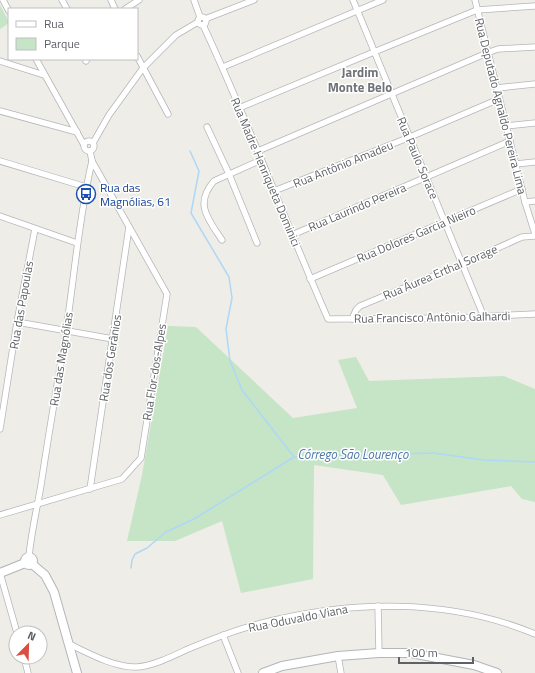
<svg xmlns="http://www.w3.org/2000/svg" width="535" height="673" viewBox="0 0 535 673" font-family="'Titillium Web',sans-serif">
	<rect width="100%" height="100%" fill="#efede7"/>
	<!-- green -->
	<g fill="#c6e4c6">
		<path d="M 0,5 L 9,22 L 9,23 L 0,29 Z"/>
		<path d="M 168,326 L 196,327 L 293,418 L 357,408 L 338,360 L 356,357 L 369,381 L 504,376 L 535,389 L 535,502 L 522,499 L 511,486 L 401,505 L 383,475 L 314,465 L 313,579 L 241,593 L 222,521 L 175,541 L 127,541 L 142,475 Z"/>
	</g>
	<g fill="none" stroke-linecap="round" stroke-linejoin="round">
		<!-- stream -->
		<g stroke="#afd7f7" stroke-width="1.5">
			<path d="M 190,151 L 199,171 L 191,213 L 229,277 L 232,298 L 226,329 L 230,361 L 242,390 L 294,457 L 433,453 L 484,460 L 535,462"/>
			<path d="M 131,568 L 132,560 L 135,554 L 147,548 L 166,532 L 194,519 L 294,457"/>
		</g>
		<!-- street casing -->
		<g stroke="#b4b6ba" stroke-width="7">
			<g id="street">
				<path d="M 3,0 L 9,11"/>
				<path d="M 62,0 L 67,9"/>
				<path d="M 111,0 L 115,9"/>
				<path d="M 194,0 L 200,17"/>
				<path d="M 353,0 L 484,317"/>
				<path d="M 475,0 L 525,202 L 535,234"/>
				<path d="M 125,9 L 139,0"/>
				<circle cx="202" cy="21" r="4"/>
				<path d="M 205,19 L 254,0"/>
				<path d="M 203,25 C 248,121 285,221 328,319 L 455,318 L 535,314"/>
				<path d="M 137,56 L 168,114"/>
				<path d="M 36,59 L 84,145"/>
				<path d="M 0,61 L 44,75"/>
				<path d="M 86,61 L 87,59"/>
				<path d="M 223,67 L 383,0"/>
				<path d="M 497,88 L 535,84"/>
				<path d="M 239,108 L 374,52 L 477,10 L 535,6"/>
				<path d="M 0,111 L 77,132"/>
				<path d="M 506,126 L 535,123"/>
				<path d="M 207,127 L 229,174 L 257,243"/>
				<circle cx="89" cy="146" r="5"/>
				<path d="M 93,143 L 109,115 L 143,68 L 176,35 L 198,22"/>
				<path d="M 258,151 L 487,53 L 498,49 L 535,47"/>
				<path d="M 0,161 L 86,187"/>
				<path d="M 516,164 L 535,162"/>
				<path d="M 274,191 L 410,137 L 499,99"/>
				<path d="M 525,202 L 535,201"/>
				<path d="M 0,216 L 77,243"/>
				<path d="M 292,235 L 510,141"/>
				<path d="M 222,240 C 208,219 194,204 214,181 L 261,160"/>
				<path d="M 310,279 L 522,189"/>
				<path d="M 352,319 L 356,310 L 360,306 L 462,264 L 522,237 L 535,236"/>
				<path d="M 17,322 L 113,339"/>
				<path d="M 0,429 L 17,322 L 35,229"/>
				<path d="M 90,489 L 129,227"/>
				<path d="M 0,515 L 122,479 L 141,458 L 167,294 L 92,161 L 90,151"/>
				<path d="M 29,557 C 31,533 37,509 41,485 C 48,438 56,391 64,344 C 74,283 78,221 92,161"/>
				<path d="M 0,573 L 17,633"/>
				<path d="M 378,606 L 379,653"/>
				<path d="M 223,635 L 238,673"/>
				<path d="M 69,644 C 88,653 115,668 137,667 C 153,666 173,656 188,649 C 212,639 237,629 262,623 C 352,600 449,598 535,634"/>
				<path d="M 338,656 L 341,673"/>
				<path d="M 24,657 L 28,673"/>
			</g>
		</g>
		<!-- secondary casing -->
		<g stroke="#b3b5ba" stroke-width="10">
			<g id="secondary">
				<circle cx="29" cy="561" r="4"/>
				<path d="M 32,564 L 45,575 L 54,592 L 77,673"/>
				<path d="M 0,573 L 25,563"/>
				<path d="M 263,673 L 282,666 L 338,656 L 379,653 L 411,653 L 474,665 L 497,673"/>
			</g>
		</g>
		<!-- street -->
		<use href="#street" stroke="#fff" stroke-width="5.5"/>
		<!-- secondary -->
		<use href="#secondary" stroke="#fff" stroke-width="8"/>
	</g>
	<!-- icons -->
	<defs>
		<g id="bus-ring" transform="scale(1)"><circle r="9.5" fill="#fff" stroke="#1a4fb4" stroke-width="1.5"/><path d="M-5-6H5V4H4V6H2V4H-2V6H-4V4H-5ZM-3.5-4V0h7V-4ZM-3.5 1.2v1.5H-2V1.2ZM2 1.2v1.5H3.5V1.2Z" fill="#1a4fb4"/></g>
	</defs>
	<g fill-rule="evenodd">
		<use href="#bus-ring" x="86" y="194"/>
	</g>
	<g text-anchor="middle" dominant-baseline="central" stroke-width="3" stroke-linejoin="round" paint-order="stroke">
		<!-- street labels -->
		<g font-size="12" fill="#5e6165" stroke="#fff">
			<text transform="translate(501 106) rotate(76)">Rua Deputado Agnaldo Pereira Lima</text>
			<text transform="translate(418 158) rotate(67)">Rua Paulo Sorace</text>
			<text transform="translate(343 164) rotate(-22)">Rua Antônio Amadeu</text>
			<text transform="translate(266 172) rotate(67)">Rua Madre Henriqueta Dominici</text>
			<text transform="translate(357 207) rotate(-23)">Rua Laurindo Pereira</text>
			<text transform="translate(416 234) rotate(-23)">Rua Dolores Garcia Nieiro</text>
			<text transform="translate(440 272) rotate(-23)">Rua Áurea Erthal Sorage</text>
			<text transform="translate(21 305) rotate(-80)">Rua das Papoulas</text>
			<text transform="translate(432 317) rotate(-1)">Rua Francisco Antônio Galhardi</text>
			<text transform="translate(110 358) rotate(-81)">Rua dos Gerânios</text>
			<text transform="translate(61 359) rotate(-81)">Rua das Magnólias</text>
			<text transform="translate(154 372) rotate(-81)">Rua Flor-dos-Alpes</text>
			<text transform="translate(298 618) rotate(-11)">Rua Oduvaldo Viana</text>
		</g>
		<!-- transit labels -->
		<g font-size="12" fill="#164399" stroke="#fff" text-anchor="start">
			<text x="100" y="187">Rua das<tspan x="100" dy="14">Magnólias, 61</tspan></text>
		</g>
		<!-- neighbourhood labels -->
		<g font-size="13" font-weight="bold" fill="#6f7377" stroke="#fff">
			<text x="360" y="72">Jardim<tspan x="360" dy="15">Monte Belo</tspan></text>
		</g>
		<!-- water labels -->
		<g font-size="13" font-style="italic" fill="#4c78a8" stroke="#fff">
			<text x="353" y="454">Córrego São Lourenço</text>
		</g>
	</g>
	<!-- legend -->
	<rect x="8" y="8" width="130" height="52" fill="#ffffff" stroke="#bfc0c1"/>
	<rect x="16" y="21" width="20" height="6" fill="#ffffff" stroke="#bfc0c1"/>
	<text x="44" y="28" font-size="12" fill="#5e6165">Rua</text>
	<rect x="16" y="38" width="20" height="12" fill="#c6e4c6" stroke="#bfc0c1"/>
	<text x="44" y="48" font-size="12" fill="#5e6165">Parque</text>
	<!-- north arrow -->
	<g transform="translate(28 645) rotate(23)"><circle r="19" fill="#ffffff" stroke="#bfc0c1"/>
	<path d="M0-3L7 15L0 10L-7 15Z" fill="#d94f43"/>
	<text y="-6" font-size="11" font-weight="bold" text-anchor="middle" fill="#5e6165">N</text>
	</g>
	<!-- scale -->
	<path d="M399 657v6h74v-6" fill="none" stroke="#5e6165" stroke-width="2"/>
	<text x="405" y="657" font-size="12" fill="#5e6165" stroke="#ffffff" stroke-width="3" paint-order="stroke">100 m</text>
</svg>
